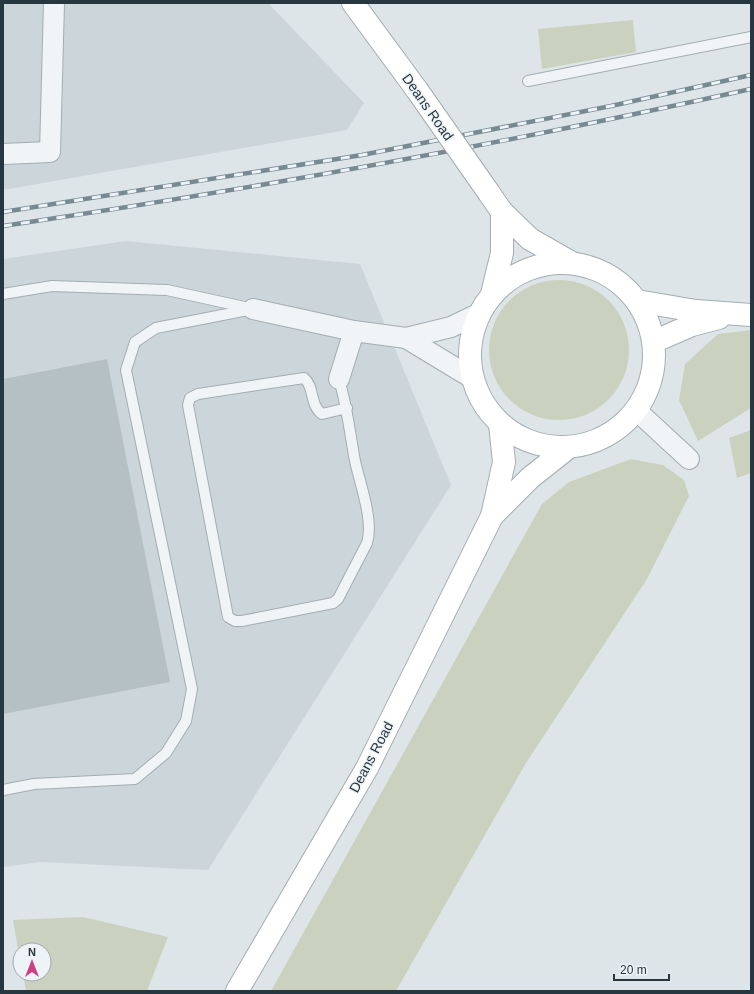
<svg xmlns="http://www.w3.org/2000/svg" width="754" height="994" viewBox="0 0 754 994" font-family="Helvetica,sans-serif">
	<rect width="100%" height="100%" fill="#dee5e8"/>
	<!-- built -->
	<g fill="#ccd5da">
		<path d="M 3,3 L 268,3 L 364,103 L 347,130 L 3,190 Z"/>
		<path d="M 126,241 L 360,264 L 451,485 L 208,870 L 40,862 L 3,867 L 3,259 Z"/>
	</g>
	<!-- green -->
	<g fill="#cad2bf">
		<path d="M 633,20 L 636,52 L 542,69 L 538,29 Z"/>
		<circle cx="559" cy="350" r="70"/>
		<path d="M 751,330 L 751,408 L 698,441 L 679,400 L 685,364 L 718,334 Z"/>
		<path d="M 751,430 L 751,473 L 737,478 L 729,438 Z"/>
		<path d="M 631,459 L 663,465 L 684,480 L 689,496 L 647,579 L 526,763 L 396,991 L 271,991 L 542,504 L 569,482 Z"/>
		<path d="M 83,917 L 168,937 L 147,991 L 26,991 L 23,974 L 44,974 L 44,950 L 20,950 L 20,960 L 13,920 Z"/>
	</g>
	<!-- building -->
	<path fill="#b5c0c5" d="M 107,359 L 170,682 L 3,714 L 3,379 Z"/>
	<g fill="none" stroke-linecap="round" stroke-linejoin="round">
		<!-- lane casing -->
		<g stroke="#a3adb2" stroke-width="12">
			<g id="lane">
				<path d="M 528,81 L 751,37"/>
				<path d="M 3,294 L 52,286 L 167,290 L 249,308"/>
				<path d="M 339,379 C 347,406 350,434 355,461 C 360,484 374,521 367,543 L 338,599 L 333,603 L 242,621 L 235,621 L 228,617 L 188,405 L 190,398 L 198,394 L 304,378 C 315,387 309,404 322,414 L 347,408"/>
				<path d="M 3,790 L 34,784 L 135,779 L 166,753 L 186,721 L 192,689 L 126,370 L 135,342 L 156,328 L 253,309"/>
			</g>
		</g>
		<!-- street casing -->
		<g stroke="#a3adb2" stroke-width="22">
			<g id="street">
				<path d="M 3,154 L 50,152 L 54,3"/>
				<path d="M 253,309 L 354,331 L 406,338"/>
				<path d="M 472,378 L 406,338 L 451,327 L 480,313"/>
				<path d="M 339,379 L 354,331"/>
				<path d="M 636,410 L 689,459"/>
			</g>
		</g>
		<!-- secondary casing -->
		<g stroke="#a3adb2" stroke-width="24">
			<g id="secondary">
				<path d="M 353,3 L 417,90"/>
				<path d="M 489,193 L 502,212 L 530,239 L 572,263"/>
				<circle cx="562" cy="355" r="92"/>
				<path d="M 492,294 L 502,253 L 502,212"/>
				<path d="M 637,301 L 696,311 L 751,315"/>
				<path d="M 653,342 L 692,325 L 719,318"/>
				<path d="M 492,516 L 530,478 L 569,447"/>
				<path d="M 237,991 L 367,768 L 492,516 L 504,462 L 500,424"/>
			</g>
		</g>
		<!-- lane -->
		<use href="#lane" stroke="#f1f4f6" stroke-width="10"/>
		<!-- street -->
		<use href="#street" stroke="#f1f4f6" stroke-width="20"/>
		<!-- secondary -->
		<use href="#secondary" stroke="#fff" stroke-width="22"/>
		<!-- rail casing -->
		<g stroke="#778a92" stroke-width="4.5">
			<g id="rail">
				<path d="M 3,212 L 362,155 L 611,106 L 751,75"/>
				<path d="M 3,226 C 254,189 503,144 751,89"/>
			</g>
		</g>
		<!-- rail -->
		<use href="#rail" stroke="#edf3f6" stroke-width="3" stroke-dasharray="9" stroke-linecap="butt"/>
		<!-- secondary-bridge casing -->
		<g stroke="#a3adb2" stroke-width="24" stroke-linecap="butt">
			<path id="secondary-bridge" d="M 417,90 L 489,193"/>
		</g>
		<!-- secondary-bridge -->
		<use href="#secondary-bridge" stroke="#fff" stroke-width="22"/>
	</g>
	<g text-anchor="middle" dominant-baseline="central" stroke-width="3" stroke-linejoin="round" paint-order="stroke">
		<!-- street labels -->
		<g font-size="14" fill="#27373f" stroke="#edf3f6">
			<text transform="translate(428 107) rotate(55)">Deans Road</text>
			<text transform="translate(371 757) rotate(-62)">Deans Road</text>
		</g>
	</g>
	<!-- border -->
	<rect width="754" height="994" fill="none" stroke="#27373f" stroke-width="8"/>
	<!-- north arrow -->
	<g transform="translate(32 962)"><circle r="19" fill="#edf3f6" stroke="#9ea8ad"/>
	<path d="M0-3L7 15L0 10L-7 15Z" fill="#d13f83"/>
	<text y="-6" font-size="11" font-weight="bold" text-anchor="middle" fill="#27373f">N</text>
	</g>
	<!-- scale -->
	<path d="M614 974v6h55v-6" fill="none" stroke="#27373f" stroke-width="2"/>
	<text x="620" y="974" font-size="12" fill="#27373f" stroke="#edf3f6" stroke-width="3" paint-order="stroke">20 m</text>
</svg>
